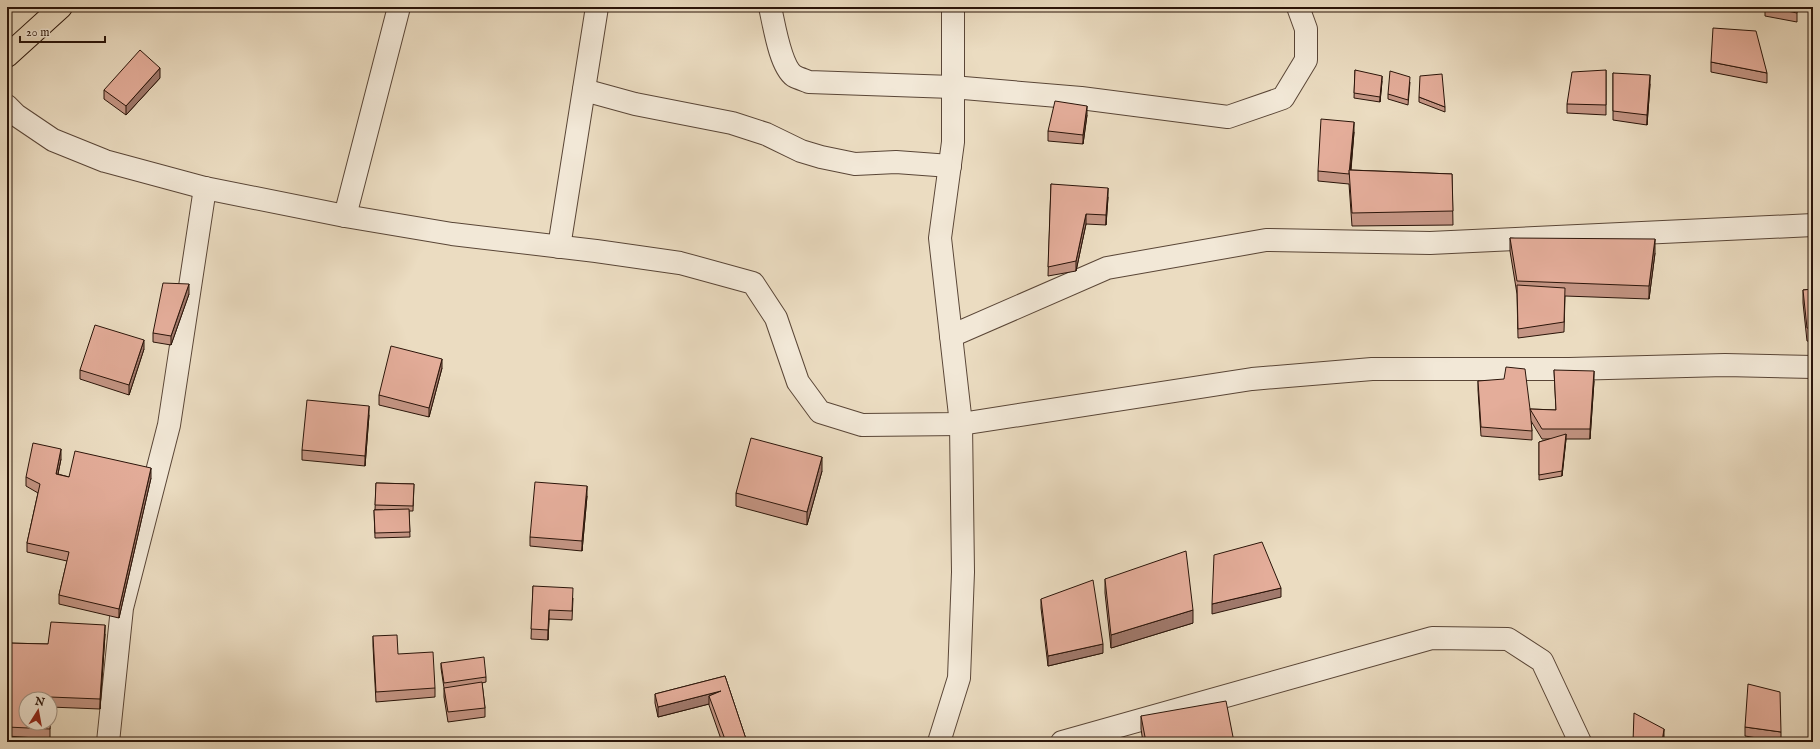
<svg xmlns="http://www.w3.org/2000/svg" width="1820" height="749" viewBox="0 0 1820 749" font-family="'IM FELL English',serif">
	<rect width="100%" height="100%" fill="#ebdcc1"/>
	<filter id="stains"><feTurbulence type="fractalNoise" baseFrequency=".005" numOctaves="4"/><feColorMatrix values="0 0 0 0 .2 0 0 0 0 .09 0 0 0 0 .02 0 0 0 .5 -.17"/></filter>
	<radialGradient id="worn" r=".72"><stop offset=".6" stop-color="#630" stop-opacity="0"/><stop offset="1" stop-color="#630" stop-opacity=".3"/></radialGradient>
	<g fill="none" stroke-linecap="round" stroke-linejoin="round">
		<!-- minor casing -->
		<g stroke="#5a4637" stroke-width="24">
			<g id="minor">
				<path d="M 770,7 C 774,24 780,66 794,76 C 798,78 804,80 809,82 L 952,87 L 1081,98 L 1228,117 L 1283,98 L 1306,60 L 1306,29 L 1298,7"/>
				<path d="M 584,90 L 635,104 L 732,123 L 766,134 L 801,151 L 821,157 L 855,164 L 896,162 L 950,166"/>
				<path d="M 7,106 L 16,115 L 53,140 L 105,161 L 205,188 L 345,216 L 452,234 L 596,251 L 680,263 L 753,283 L 776,318 L 798,382 L 820,412 L 862,425 L 961,424 L 1252,379 L 1372,369 L 1569,369 L 1725,365 L 1813,367"/>
				<path d="M 345,216 L 399,7"/>
				<path d="M 559,247 L 597,7"/>
				<path d="M 951,336 L 1107,268 L 1266,240 L 1430,243 L 1813,225"/>
				<path d="M 108,742 L 122,608 L 169,425 L 205,188"/>
				<path d="M 939,742 L 959,678 L 963,572 L 961,424 L 940,238 L 953,142 L 953,7"/>
				<path d="M 1062,742 L 1432,638 L 1508,639 L 1542,661 L 1580,742"/>
			</g>
		</g>
		<!-- major casing -->
		<g stroke="#2a1409" stroke-width="24">
			<path id="major" d="M 7,56 L 61,7"/>
		</g>
		<!-- minor -->
		<use href="#minor" stroke="#f2e8d7" stroke-width="22"/>
		<!-- major -->
		<use href="#major" stroke="#ebdcc1" stroke-width="22"/>
	</g>
	<!-- wall -->
	<g fill="#c49584" stroke="#2a1409">
		<path d="M 1765,7 L 1797,7 L 1797,22 L 1765,16 Z"/>
		<path d="M 1711,62 L 1767,73 L 1767,83 L 1711,72 Z"/>
		<path d="M 1355,70 L 1382,81 L 1380,102 L 1354,98 Z"/>
		<path d="M 1606,70 L 1606,115 L 1567,113 L 1567,104 Z"/>
		<path d="M 1613,73 L 1650,84 L 1647,125 L 1613,120 Z"/>
		<path d="M 160,78 L 126,115 L 104,99 L 104,90 Z"/>
		<path d="M 1410,82 L 1408,105 L 1388,99 L 1388,94 Z"/>
		<path d="M 1419,97 L 1445,107 L 1445,112 L 1419,102 Z"/>
		<path d="M 1087,115 L 1083,144 L 1048,141 L 1048,131 Z"/>
		<path d="M 1354,132 L 1351,170 L 1452,174 L 1453,225 L 1352,226 L 1349,184 L 1318,181 L 1318,171 Z"/>
		<path d="M 1051,184 L 1108,197 L 1106,225 L 1086,224 L 1076,271 L 1048,276 Z"/>
		<path d="M 1510,238 L 1655,253 L 1649,299 L 1565,296 L 1564,332 L 1518,338 L 1517,294 L 1510,251 Z"/>
		<path d="M 1813,289 L 1813,342 L 1807,341 L 1803,303 L 1803,290 Z"/>
		<path d="M 189,294 L 171,345 L 153,342 L 153,333 Z"/>
		<path d="M 144,349 L 129,395 L 80,379 L 80,370 Z"/>
		<path d="M 442,368 L 429,417 L 379,405 L 379,395 Z"/>
		<path d="M 1554,370 L 1594,381 L 1590,439 L 1566,439 L 1562,476 L 1539,480 L 1539,442 L 1550,439 L 1542,439 L 1531,421 L 1532,431 L 1532,440 L 1481,436 L 1478,390 L 1478,381 L 1530,409 L 1556,410 Z"/>
		<path d="M 369,415 L 365,466 L 302,460 L 302,450 Z"/>
		<path d="M 61,459 L 58,474 L 69,477 L 151,478 L 119,618 L 59,604 L 59,595 L 67,561 L 27,552 L 27,543 L 38,493 L 26,486 L 26,477 Z"/>
		<path d="M 822,471 L 807,525 L 736,506 L 736,493 Z"/>
		<path d="M 376,483 L 414,484 L 413,511 L 409,511 L 410,537 L 375,538 L 374,510 L 383,510 L 375,510 Z"/>
		<path d="M 587,496 L 582,551 L 530,546 L 530,537 Z"/>
		<path d="M 1105,579 L 1193,623 L 1111,648 L 1105,593 Z"/>
		<path d="M 533,586 L 573,598 L 572,620 L 549,619 L 548,640 L 531,639 Z"/>
		<path d="M 1041,599 L 1103,653 L 1048,666 L 1041,608 Z"/>
		<path d="M 105,634 L 100,709 L 50,707 L 50,739 L 7,736 L 7,643 L 48,644 Z"/>
		<path d="M 373,636 L 398,654 L 435,688 L 435,697 L 376,702 L 373,646 Z"/>
		<path d="M 441,663 L 486,677 L 486,682 L 482,683 L 485,708 L 485,717 L 448,722 L 444,697 L 444,688 L 441,668 Z"/>
		<path d="M 725,676 L 747,742 L 722,742 L 709,705 L 709,704 L 658,717 L 655,703 L 655,694 Z"/>
		<path d="M 1141,716 L 1234,742 L 1143,742 L 1141,729 Z"/>
		<path d="M 1745,727 L 1781,732 L 1781,742 L 1745,736 Z"/>
	</g>
	<!-- shaded-wall -->
	<g fill="#a0796c" stroke="#2a1409">
		<path d="M 160,68 L 160,78 L 126,115 L 126,106 Z"/>
		<path d="M 1650,75 L 1650,84 L 1647,125 L 1647,115 Z"/>
		<path d="M 1382,76 L 1382,81 L 1380,102 L 1380,97 Z"/>
		<path d="M 1087,106 L 1087,115 L 1083,144 L 1083,135 Z"/>
		<path d="M 1354,122 L 1354,132 L 1350,178 L 1350,172 Z"/>
		<path d="M 1108,188 L 1108,197 L 1106,225 L 1106,215 Z"/>
		<path d="M 1086,214 L 1086,224 L 1076,271 L 1076,261 Z"/>
		<path d="M 1655,239 L 1655,253 L 1649,299 L 1649,286 Z"/>
		<path d="M 189,284 L 189,294 L 171,345 L 171,336 Z"/>
		<path d="M 144,340 L 144,349 L 129,395 L 129,385 Z"/>
		<path d="M 442,359 L 442,368 L 429,417 L 429,408 Z"/>
		<path d="M 1594,371 L 1594,381 L 1590,439 L 1590,429 Z"/>
		<path d="M 369,406 L 369,415 L 365,466 L 365,456 Z"/>
		<path d="M 1566,434 L 1566,439 L 1562,476 L 1562,471 Z"/>
		<path d="M 61,449 L 61,459 L 56,483 L 56,474 Z"/>
		<path d="M 822,457 L 822,471 L 807,525 L 807,512 Z"/>
		<path d="M 151,468 L 151,478 L 119,618 L 119,609 Z"/>
		<path d="M 587,486 L 587,496 L 582,551 L 582,541 Z"/>
		<path d="M 1281,588 L 1281,597 L 1212,614 L 1212,604 Z"/>
		<path d="M 549,610 L 549,619 L 548,640 L 548,630 Z"/>
		<path d="M 1193,610 L 1193,623 L 1111,648 L 1111,635 Z"/>
		<path d="M 105,625 L 105,634 L 100,709 L 100,699 Z"/>
		<path d="M 1103,644 L 1103,653 L 1048,666 L 1048,656 Z"/>
		<path d="M 721,691 L 709,696 L 709,704 L 658,717 L 658,707 Z"/>
		<path d="M 1664,729 L 1664,742 L 1662,742 Z"/>
	</g>
	<!-- building -->
	<g fill="#e4ad9a" stroke="#2a1409" fill-rule="evenodd">
		<path d="M 1767,7 L 1797,7 L 1797,13 Z"/>
		<path d="M 1713,28 L 1756,31 L 1767,73 L 1711,62 Z"/>
		<path d="M 140,50 L 160,68 L 126,106 L 104,90 Z"/>
		<path d="M 1355,70 L 1382,76 L 1380,97 L 1354,93 Z"/>
		<path d="M 1606,70 L 1606,105 L 1567,104 L 1572,72 Z"/>
		<path d="M 1390,71 L 1410,77 L 1408,100 L 1388,94 Z"/>
		<path d="M 1613,73 L 1650,75 L 1647,115 L 1613,111 Z"/>
		<path d="M 1442,74 L 1445,107 L 1419,97 L 1420,76 Z"/>
		<path d="M 1055,101 L 1087,106 L 1083,135 L 1048,131 Z"/>
		<path d="M 1321,119 L 1354,122 L 1349,174 L 1318,171 Z"/>
		<path d="M 1349,170 L 1452,174 L 1453,211 L 1352,213 Z"/>
		<path d="M 1051,184 L 1108,188 L 1106,215 L 1086,214 L 1076,261 L 1048,267 Z"/>
		<path d="M 1510,238 L 1655,239 L 1649,286 L 1517,281 Z"/>
		<path d="M 163,283 L 189,284 L 171,336 L 153,333 Z"/>
		<path d="M 1517,285 L 1565,288 L 1564,322 L 1518,329 Z"/>
		<path d="M 1813,289 L 1813,329 L 1807,328 L 1803,290 Z"/>
		<path d="M 95,325 L 144,340 L 129,385 L 80,370 Z"/>
		<path d="M 391,346 L 442,359 L 429,408 L 379,395 Z"/>
		<path d="M 1506,367 L 1525,369 L 1530,409 L 1556,410 L 1554,370 L 1594,371 L 1590,429 L 1542,429 L 1530,409 L 1532,431 L 1481,427 L 1478,381 L 1504,379 Z"/>
		<path d="M 307,400 L 369,406 L 365,456 L 302,450 Z"/>
		<path d="M 1566,434 L 1562,471 L 1539,475 L 1539,442 Z"/>
		<path d="M 751,438 L 822,457 L 807,512 L 736,493 Z"/>
		<path d="M 33,443 L 61,449 L 56,474 L 69,477 L 75,451 L 151,468 L 119,609 L 59,595 L 69,552 L 27,543 L 40,484 L 26,477 Z"/>
		<path d="M 535,482 L 587,486 L 582,541 L 530,537 Z"/>
		<path d="M 376,483 L 414,484 L 413,506 L 375,505 Z"/>
		<path d="M 409,509 L 410,532 L 375,533 L 374,510 Z"/>
		<path d="M 1262,542 L 1281,588 L 1212,604 L 1214,555 Z"/>
		<path d="M 1186,551 L 1193,610 L 1111,635 L 1105,579 Z"/>
		<path d="M 1093,580 L 1103,644 L 1048,656 L 1041,599 Z"/>
		<path d="M 533,586 L 573,588 L 572,611 L 549,610 L 548,630 L 531,629 Z"/>
		<path d="M 51,622 L 105,625 L 100,699 L 50,697 L 50,729 L 7,727 L 7,643 L 48,644 ZM 26,699 L 50,699 L 50,723 L 26,723 Z"/>
		<path d="M 397,635 L 398,654 L 433,652 L 435,688 L 376,692 L 373,636 Z"/>
		<path d="M 484,657 L 486,677 L 444,683 L 441,663 Z"/>
		<path d="M 725,676 L 747,742 L 726,742 L 709,696 L 721,691 L 658,707 L 655,694 Z"/>
		<path d="M 482,682 L 485,708 L 448,712 L 444,688 Z"/>
		<path d="M 1748,684 L 1780,692 L 1781,732 L 1745,727 Z"/>
		<path d="M 1226,701 L 1234,742 L 1146,742 L 1141,716 Z"/>
		<path d="M 1634,713 L 1664,729 L 1662,742 L 1633,742 Z"/>
	</g>
	<!-- margin -->
	<rect width="1820" height="749" fill="none" stroke="#ebdcc1" stroke-width="24"/>
	<rect x="8" y="8" width="1804" height="733" fill="none" stroke="#2a1409" stroke-width="2"/>
	<rect x="12" y="12" width="1796" height="725" fill="none" stroke="#2a1409"/>
	<!-- north arrow -->
	<g transform="translate(38 711) rotate(11)"><circle r="19" fill="#f2e8d7" stroke="#a29385"/>
	<path d="M0-3L7 15L0 10L-7 15Z" fill="#8f2418"/>
	<text y="-6" font-size="11" font-weight="bold" text-anchor="middle" fill="#2a1409">N</text>
	</g>
	<!-- scale -->
	<path d="M20 36v6h85v-6" fill="none" stroke="#2a1409" stroke-width="2"/>
	<text x="26" y="36" font-size="12" fill="#2a1409" stroke="#f2e8d7" stroke-width="3" paint-order="stroke">20 m</text>
	<rect width="100%" height="100%" filter="url(#stains)"/>
	<rect width="100%" height="100%" fill="url(#worn)"/>
</svg>
